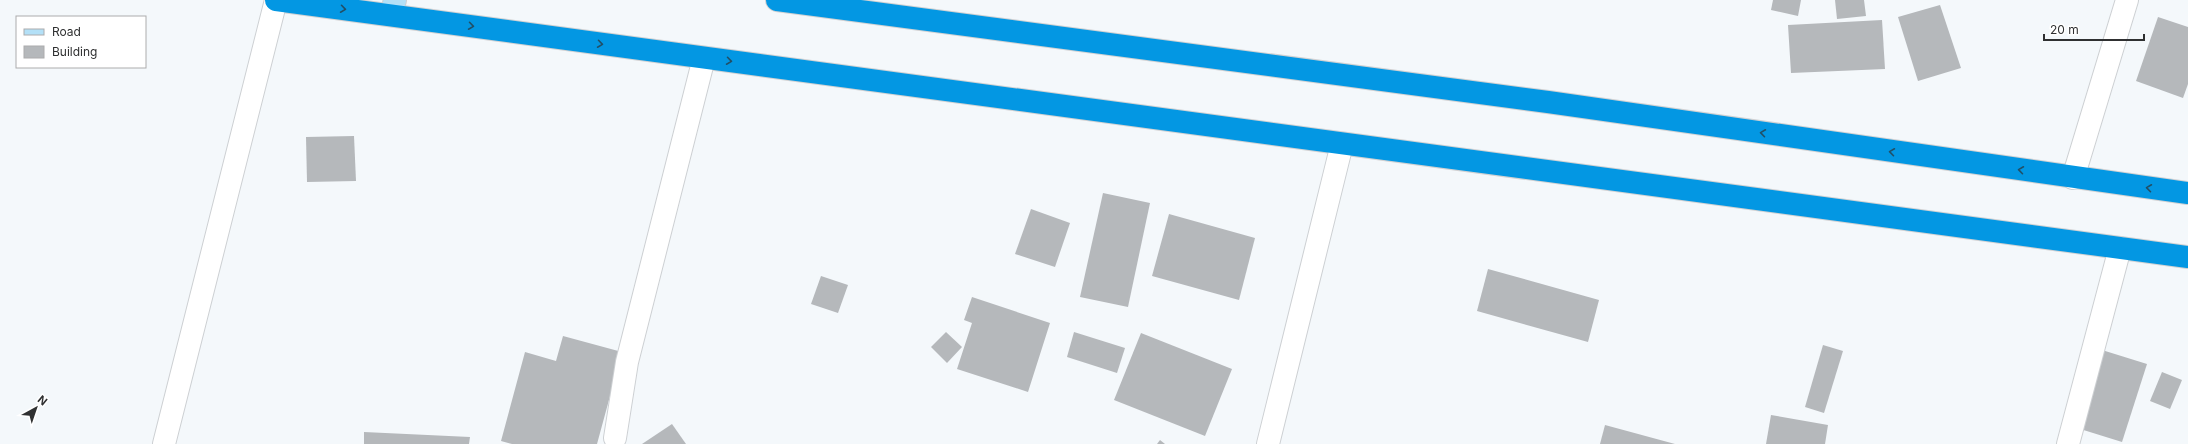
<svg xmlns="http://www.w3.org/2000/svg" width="2188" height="444" viewBox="0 0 2188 444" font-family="Inter,sans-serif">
	<rect width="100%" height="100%" fill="#f4f8fb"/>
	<!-- building -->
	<g fill="#b5b8bb">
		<path d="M 1773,0 L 1801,0 L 1798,16 L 1771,10 Z"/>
		<path d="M 1835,0 L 1864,0 L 1866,16 L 1837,19 Z"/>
		<path d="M 1940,5 L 1961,68 L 1918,81 L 1898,17 Z"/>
		<path d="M 2158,17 L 2188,27 L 2188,84 L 2183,98 L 2136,81 Z"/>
		<path d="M 1882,20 L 1885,69 L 1791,73 L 1788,25 Z"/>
		<path d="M 354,136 L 356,181 L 307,182 L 306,137 Z"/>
		<path d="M 1103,193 L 1150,203 L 1128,307 L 1080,297 Z"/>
		<path d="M 1031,209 L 1070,223 L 1055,267 L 1015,254 Z"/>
		<path d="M 1169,214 L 1255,238 L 1239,300 L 1152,276 Z"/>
		<path d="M 1488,269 L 1599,300 L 1588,342 L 1477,311 Z"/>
		<path d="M 821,276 L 848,285 L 838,313 L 811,304 Z"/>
		<path d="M 972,297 L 1050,323 L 1028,392 L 957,369 L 972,323 L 964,320 Z"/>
		<path d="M 946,332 L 962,347 L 947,363 L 931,347 Z"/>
		<path d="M 1074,332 L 1125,348 L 1117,373 L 1067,357 Z"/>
		<path d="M 1141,333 L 1232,369 L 1205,436 L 1114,400 Z"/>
		<path d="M 563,336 L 622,352 L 597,444 L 512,444 L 501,441 L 525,352 L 556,361 Z"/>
		<path d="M 1823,345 L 1843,351 L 1824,413 L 1805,407 Z"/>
		<path d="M 2102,350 L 2147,364 L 2122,442 L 2077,428 Z"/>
		<path d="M 2162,372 L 2182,380 L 2170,409 L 2150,401 Z"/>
		<path d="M 1771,415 L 1828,425 L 1825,444 L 1766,444 Z"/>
		<path d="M 672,424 L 686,444 L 642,444 Z"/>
		<path d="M 1605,425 L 1675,444 L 1600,444 Z"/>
		<path d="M 364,432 L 470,437 L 469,444 L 364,444 Z"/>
		<path d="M 1160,440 L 1165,444 L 1157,444 Z"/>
	</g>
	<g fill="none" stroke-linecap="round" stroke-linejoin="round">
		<!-- street casing -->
		<g stroke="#cdd0d3" stroke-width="24">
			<g id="street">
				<path d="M 2073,178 L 2127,0"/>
				<path d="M 615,438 L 627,362 L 704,58"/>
				<path d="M 164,444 L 276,0"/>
				<path d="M 1268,444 L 1342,144"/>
				<path d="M 2068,444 L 2120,248"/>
			</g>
		</g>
		<!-- secondary casing -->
		<g stroke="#cdd0d3" stroke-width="24">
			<path id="secondary" d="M 391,15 L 395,0"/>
		</g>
		<!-- highway casing -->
		<g stroke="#d1d1d2" stroke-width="24">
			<g id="highway">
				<path d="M 276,0 L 2188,257"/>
				<path d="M 777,0 L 1548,102 L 2188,193"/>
			</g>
		</g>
		<!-- street -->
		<use href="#street" stroke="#fff" stroke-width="22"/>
		<!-- secondary -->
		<use href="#secondary" stroke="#b3e0f7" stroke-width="22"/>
		<!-- highway -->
		<use href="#highway" stroke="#0397e3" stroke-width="22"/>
	</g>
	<!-- one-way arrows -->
	<defs><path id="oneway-chevron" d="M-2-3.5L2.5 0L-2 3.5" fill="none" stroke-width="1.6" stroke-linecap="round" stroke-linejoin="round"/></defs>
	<g stroke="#224f66">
		<use href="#oneway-chevron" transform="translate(343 9) rotate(8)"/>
		<use href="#oneway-chevron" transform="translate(471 26) rotate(8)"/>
		<use href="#oneway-chevron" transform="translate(600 44) rotate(8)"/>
		<use href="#oneway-chevron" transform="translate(729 61) rotate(8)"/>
		<use href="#oneway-chevron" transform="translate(1763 133) rotate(-172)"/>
		<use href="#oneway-chevron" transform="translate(1892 152) rotate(-172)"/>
		<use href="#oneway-chevron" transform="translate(2021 170) rotate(-172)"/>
		<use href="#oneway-chevron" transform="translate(2149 188) rotate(-172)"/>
	</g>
	<!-- legend -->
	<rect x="16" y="16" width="130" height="52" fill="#ffffff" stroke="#acacad"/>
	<rect x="24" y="29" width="20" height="6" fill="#b3e0f7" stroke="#acacad"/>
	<text x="52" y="36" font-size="12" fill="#2f3031">Road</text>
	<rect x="24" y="46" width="20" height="12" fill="#b5b8bb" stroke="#acacad"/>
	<text x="52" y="56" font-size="12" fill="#2f3031">Building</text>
	<!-- north arrow -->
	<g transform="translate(36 408) rotate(40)" stroke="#ffffff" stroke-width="3" paint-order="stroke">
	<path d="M0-3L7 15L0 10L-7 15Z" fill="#2f3031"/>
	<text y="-6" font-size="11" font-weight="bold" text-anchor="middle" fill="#2f3031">N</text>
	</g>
	<!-- scale -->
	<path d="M2044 34v6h100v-6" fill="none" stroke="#2f3031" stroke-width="2"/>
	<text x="2050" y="34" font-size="12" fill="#2f3031" stroke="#ffffff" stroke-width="3" paint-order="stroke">20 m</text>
</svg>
